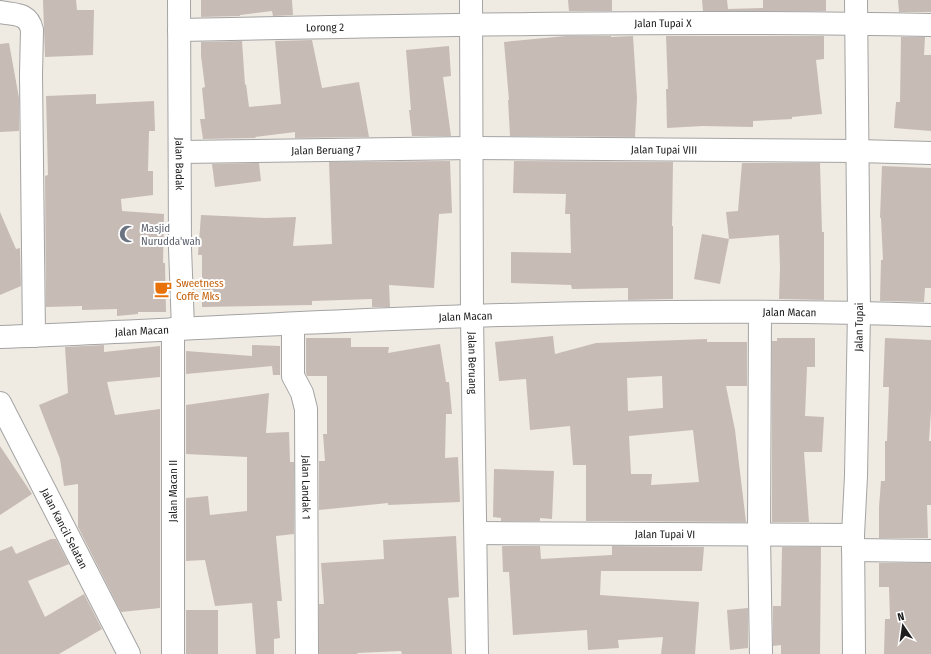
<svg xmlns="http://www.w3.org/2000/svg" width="931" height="654" viewBox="0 0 931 654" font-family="'Fira Sans Condensed',sans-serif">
	<rect width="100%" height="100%" fill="#efeae2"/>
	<!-- building -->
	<g fill="#c7bbb5" fill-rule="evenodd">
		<path d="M 43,0 L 76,0 L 77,10 L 94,10 L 93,55 L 45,57 Z"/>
		<path d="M 201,0 L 292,0 L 293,15 L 273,16 L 272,11 L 240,15 L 240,16 L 201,17 Z"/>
		<path d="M 568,0 L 612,0 L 612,11 L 569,11 Z"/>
		<path d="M 702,0 L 727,0 L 728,9 L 763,8 L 763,0 L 826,0 L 826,11 L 703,11 Z"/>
		<path d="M 898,0 L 931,0 L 931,12 L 899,12 Z"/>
		<path d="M 566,36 L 611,36 L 611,37 L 633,36 L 637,98 L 635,137 L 510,136 L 508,100 L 509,100 L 504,42 Z"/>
		<path d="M 666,36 L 824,36 L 824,59 L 816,60 L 822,114 L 792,117 L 792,119 L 753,121 L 753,127 L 703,126 L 667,128 L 666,89 L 668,89 Z"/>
		<path d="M 901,37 L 925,37 L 924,55 L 931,55 L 931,131 L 894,128 L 896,102 L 900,102 Z"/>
		<path d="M 312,40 L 322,88 L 359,82 L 369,137 L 295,138 L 295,132 L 255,137 L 256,138 L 203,139 L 200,119 L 205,119 L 202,88 L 205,87 L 201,56 L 201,42 L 242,41 L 245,85 L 246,84 L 249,107 L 281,104 L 275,41 Z"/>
		<path d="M 9,43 L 19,98 L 19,131 L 0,132 L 0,44 Z"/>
		<path d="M 449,46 L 451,76 L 443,77 L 451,136 L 412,136 L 409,110 L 411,110 L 406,50 Z"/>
		<path d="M 96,94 L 96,104 L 154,101 L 155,131 L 149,131 L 148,171 L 153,171 L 153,195 L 121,199 L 122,211 L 164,214 L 163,263 L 165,263 L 166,312 L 138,312 L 138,314 L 117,316 L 117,309 L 82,310 L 82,306 L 46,307 L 45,176 L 48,175 L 46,96 Z"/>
		<path d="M 450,161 L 452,213 L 439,214 L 434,288 L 389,285 L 390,307 L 372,307 L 372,299 L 312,301 L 312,305 L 202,307 L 202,255 L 198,255 L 201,215 L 266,218 L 296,217 L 293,246 L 332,244 L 329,162 Z"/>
		<path d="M 514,161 L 673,162 L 672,226 L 673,226 L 673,299 L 628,300 L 628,288 L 572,289 L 571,285 L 511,283 L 511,252 L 571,253 L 570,214 L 565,214 L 566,194 L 513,193 Z"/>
		<path d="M 259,163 L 261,181 L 215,187 L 212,164 Z"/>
		<path d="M 742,163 L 820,163 L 822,232 L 824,232 L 824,300 L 779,299 L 780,269 L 779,235 L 729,239 L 726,212 L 738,211 Z"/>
		<path d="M 882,166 L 931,168 L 931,288 L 925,288 L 924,302 L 880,301 L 881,260 L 883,260 L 881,218 L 880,218 Z"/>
		<path d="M 0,212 L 16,249 L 20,248 L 21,286 L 0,295 Z"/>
		<path d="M 702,234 L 729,239 L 720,284 L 694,279 Z"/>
		<path d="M 553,336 L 555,354 L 596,343 L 707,339 L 707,342 L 747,342 L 747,386 L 726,386 L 735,430 L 746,522 L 586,521 L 586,465 L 573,465 L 570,426 L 530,430 L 526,379 L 499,381 L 495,342 ZM 662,376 L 663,408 L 628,411 L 627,378 ZM 693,430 L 699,482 L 651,485 L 652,474 L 631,474 L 629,436 Z"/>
		<path d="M 306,338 L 351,338 L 351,347 L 389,347 L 388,353 L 440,344 L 446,382 L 449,382 L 452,414 L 446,414 L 445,458 L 458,457 L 460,502 L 388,505 L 388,503 L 319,510 L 319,461 L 325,461 L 323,434 L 327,434 L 327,376 L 307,376 L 306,373 Z"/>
		<path d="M 777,338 L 815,338 L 815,367 L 807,367 L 805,416 L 824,417 L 822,452 L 804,452 L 809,522 L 772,522 L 772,341 L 777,341 Z"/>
		<path d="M 885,338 L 931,340 L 931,411 L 929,441 L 931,441 L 931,505 L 927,505 L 928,538 L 879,538 L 879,507 L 881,481 L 885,481 L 885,441 L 887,441 L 889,387 L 883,387 Z"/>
		<path d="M 104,345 L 104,352 L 160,346 L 160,377 L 107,382 L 115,415 L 160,409 L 160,608 L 121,612 L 78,527 L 78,484 L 64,486 L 60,459 L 39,405 L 68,393 L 65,347 Z"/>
		<path d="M 252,345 L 280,346 L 280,375 L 273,375 L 272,366 L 186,374 L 186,351 L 252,356 Z"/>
		<path d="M 269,393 L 266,433 L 289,432 L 290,462 L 294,462 L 294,534 L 276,536 L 282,601 L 277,601 L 280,638 L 274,639 L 274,654 L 256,654 L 252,603 L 215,606 L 205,560 L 186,561 L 186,498 L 208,496 L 210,515 L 247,511 L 247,457 L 186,454 L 186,405 Z"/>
		<path d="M 0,446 L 32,494 L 0,515 Z"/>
		<path d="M 494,469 L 554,471 L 552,519 L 540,518 L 540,521 L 501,521 L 501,518 L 493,517 Z"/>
		<path d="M 456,536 L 459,597 L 448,598 L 452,654 L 402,654 L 401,651 L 357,653 L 358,654 L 319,654 L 319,604 L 324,604 L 321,563 L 384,559 L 383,540 Z"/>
		<path d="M 51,539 L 56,539 L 69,564 L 28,581 L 45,617 L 84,594 L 102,629 L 59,654 L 0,654 L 0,551 L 12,546 L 16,554 Z"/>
		<path d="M 502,546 L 540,546 L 541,559 L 612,555 L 612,546 L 704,547 L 702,571 L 601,571 L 600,595 L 699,602 L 695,654 L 661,654 L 663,637 L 618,640 L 619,648 L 588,650 L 587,630 L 513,635 L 509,572 L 503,572 Z"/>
		<path d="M 782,547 L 821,547 L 820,654 L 781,654 L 781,645 L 773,646 L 773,606 L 781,606 Z"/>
		<path d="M 879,563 L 931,563 L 931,654 L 884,654 L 885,619 L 890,619 L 889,587 L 879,587 Z"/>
		<path d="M 748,608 L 748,648 L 730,650 L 727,610 Z"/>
		<rect x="186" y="610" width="32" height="44"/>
	</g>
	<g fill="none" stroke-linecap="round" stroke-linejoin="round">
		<!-- minor casing -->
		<g stroke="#a4a4a4" stroke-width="24">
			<g id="minor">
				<path id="s1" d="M 179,0 L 180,248 L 183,328"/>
				<path id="s2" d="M 471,0 L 472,316 L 477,654"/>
				<path d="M 0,12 C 14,15 28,12 32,30 L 31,74 L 34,336"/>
				<path id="s3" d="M 179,30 C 430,25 681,20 931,25"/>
				<path id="s4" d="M 180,152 L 471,148 L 858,151 L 931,153"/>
				<path d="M 760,312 L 759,535 L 761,654"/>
				<path id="s5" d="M 293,324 L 293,376 L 302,393 L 306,409 L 307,654"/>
				<path id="s6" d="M 0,337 C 157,331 315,321 472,316 C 625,311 778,310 931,315"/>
				<path id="s7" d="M 0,403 L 129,654"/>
				<path id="s8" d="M 476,533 L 853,535"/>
				<path d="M 853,550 L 931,551"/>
				<path d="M 173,654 L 173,329"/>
				<path id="s9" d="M 854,654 L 853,535 L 856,476 L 859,312 L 856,0"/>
			</g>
		</g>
		<!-- minor -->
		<use href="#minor" stroke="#fff" stroke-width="22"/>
	</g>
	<!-- icons -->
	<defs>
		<g id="mosque-bare" transform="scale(1.38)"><path d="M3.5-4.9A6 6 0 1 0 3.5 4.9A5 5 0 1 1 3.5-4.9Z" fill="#6b7280" stroke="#fff" stroke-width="2.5" paint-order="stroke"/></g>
		<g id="cafe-bare" transform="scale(1.38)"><path d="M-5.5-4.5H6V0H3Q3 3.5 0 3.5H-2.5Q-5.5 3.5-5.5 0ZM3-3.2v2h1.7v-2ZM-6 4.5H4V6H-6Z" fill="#e8710a" stroke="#fff" stroke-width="2.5" paint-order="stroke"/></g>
	</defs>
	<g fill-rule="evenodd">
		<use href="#mosque-bare" x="128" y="234"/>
		<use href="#cafe-bare" x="163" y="289"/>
	</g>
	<g text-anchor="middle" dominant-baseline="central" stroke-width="4" stroke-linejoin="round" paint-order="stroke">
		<!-- street labels -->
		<g font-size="11" fill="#1d1d1d" stroke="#fff">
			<text stroke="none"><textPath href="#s3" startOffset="484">Jalan Tupai X</textPath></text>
			<text stroke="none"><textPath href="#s3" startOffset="146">Lorong 2</textPath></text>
			<text stroke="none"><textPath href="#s4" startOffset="484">Jalan Tupai VIII</textPath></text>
			<text stroke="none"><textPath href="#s4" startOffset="146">Jalan Beruang 7</textPath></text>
			<text stroke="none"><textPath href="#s1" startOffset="164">Jalan Badak</textPath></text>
			<text stroke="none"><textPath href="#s6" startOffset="790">Jalan Macan</textPath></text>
			<text stroke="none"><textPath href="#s6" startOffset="466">Jalan Macan</textPath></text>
			<text stroke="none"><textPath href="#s9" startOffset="327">Jalan Tupai</textPath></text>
			<text stroke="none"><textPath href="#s6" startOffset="142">Jalan Macan</textPath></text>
			<text stroke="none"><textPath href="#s2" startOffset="363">Jalan Beruang</textPath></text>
			<text stroke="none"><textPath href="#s5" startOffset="166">Jalan Landak 1</textPath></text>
			<text transform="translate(173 491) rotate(-90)">Jalan Macan II</text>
			<text stroke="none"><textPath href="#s7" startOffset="141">Jalan Kancil Selatan</textPath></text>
			<text stroke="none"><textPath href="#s8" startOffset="189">Jalan Tupai VI</textPath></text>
		</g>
		<!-- worship labels -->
		<g font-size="11" fill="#5b616d" stroke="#fff" text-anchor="start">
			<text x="141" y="228">Masjid<tspan x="141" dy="13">Nurudda'wah</tspan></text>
		</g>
		<!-- food labels -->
		<g font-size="11" fill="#c56008" stroke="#fff" text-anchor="start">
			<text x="176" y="283">Sweetness<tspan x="176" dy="13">Coffe Mks</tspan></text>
		</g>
	</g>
	<!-- north arrow -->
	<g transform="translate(903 626) rotate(347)" stroke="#ffffff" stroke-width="3" paint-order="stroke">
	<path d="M0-3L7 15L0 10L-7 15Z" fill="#1d1d1d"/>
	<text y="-6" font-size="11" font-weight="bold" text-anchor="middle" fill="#1d1d1d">N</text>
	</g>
</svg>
